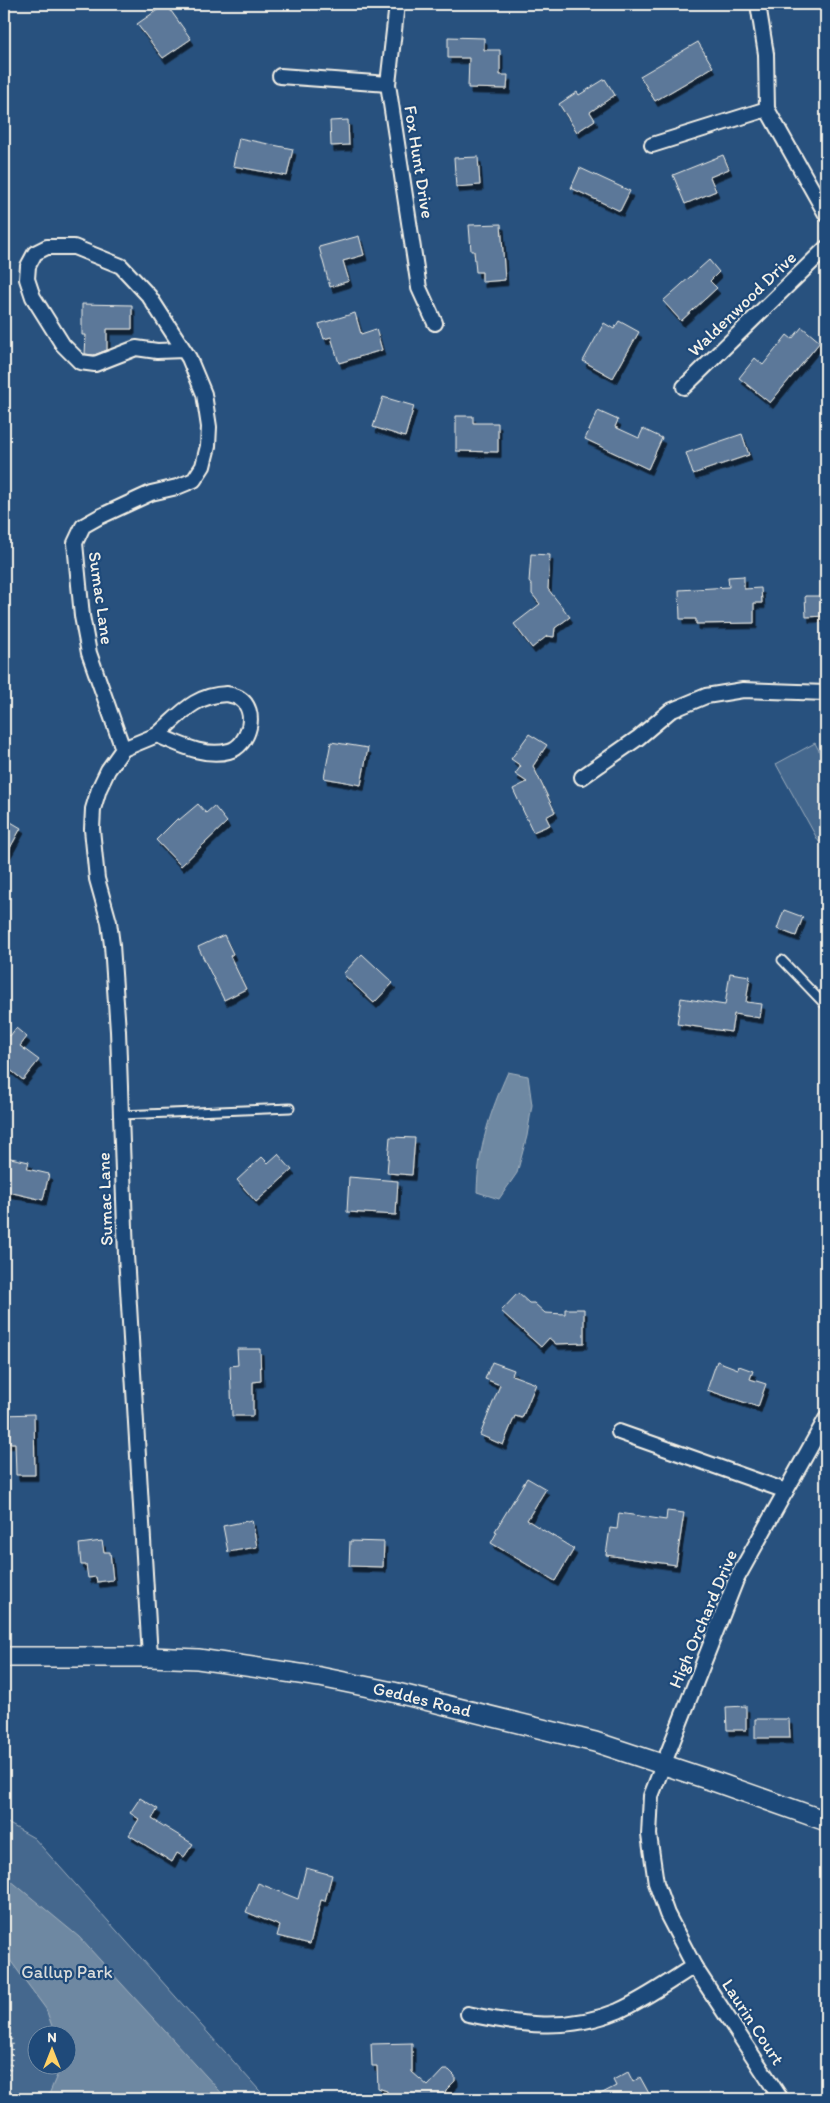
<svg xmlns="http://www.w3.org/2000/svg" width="830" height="2103" viewBox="0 0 830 2103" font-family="Itim,sans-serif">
	<defs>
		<filter id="shadow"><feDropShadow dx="3" dy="5.5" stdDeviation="0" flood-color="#0009"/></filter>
	</defs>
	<rect width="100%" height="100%" fill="#28517e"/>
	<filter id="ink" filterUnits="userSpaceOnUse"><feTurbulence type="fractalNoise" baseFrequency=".02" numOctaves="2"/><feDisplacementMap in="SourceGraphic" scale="10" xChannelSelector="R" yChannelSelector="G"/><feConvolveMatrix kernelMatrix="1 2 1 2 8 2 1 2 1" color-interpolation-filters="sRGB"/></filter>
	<g filter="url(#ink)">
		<!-- green -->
		<g fill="#45688e" stroke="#9cacbb" fill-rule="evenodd">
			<path d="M 815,743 L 826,764 L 826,838 L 819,842 L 776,764 Z"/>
			<path d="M 4,1821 L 34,1838 L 267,2099 L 4,2099 ZM 38,2036 L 68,2036 L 68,2066 L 38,2066 Z"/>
		</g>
		<!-- water -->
		<g fill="#6e88a2" stroke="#a4b2be">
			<path d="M 508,1072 L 528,1076 L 532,1105 L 527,1136 L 517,1173 L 499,1199 L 477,1192 C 478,1148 490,1112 508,1072 Z"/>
			<path d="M 4,1875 L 79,1937 L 227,2099 L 47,2099 L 61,2066 L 68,2066 L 68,2036 L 55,2035 L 46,2009 L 4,1952 Z"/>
		</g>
		<!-- building -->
		<g fill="#5b7899" stroke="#f4f1e8" filter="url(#shadow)">
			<path d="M 166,4 L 191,39 L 163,58 L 137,24 Z"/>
			<path d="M 448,37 L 484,38 L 484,50 L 500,50 L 500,75 L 508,75 L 507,89 L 468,88 L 469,58 L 448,58 Z"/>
			<path d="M 698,42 L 713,67 L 655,101 L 640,76 Z"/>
			<path d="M 605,79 L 615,95 L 590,112 L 595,120 L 577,132 L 559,104 L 577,92 L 579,95 Z"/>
			<path d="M 348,120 L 349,145 L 331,146 L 330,121 Z"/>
			<path d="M 239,138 L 293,149 L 287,176 L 233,166 Z"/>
			<path d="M 723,155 L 729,169 L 710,177 L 716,191 L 685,204 L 673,175 Z"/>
			<path d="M 478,157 L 480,185 L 456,187 L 454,158 Z"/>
			<path d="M 580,168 L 630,191 L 620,211 L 571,188 Z"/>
			<path d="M 501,224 L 505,280 L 482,282 L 482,272 L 476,272 L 474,251 L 471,251 L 469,225 Z"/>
			<path d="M 359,236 L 364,255 L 343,261 L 349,281 L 330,287 L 319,247 Z"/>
			<path d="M 709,260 L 719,272 L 710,281 L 717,288 L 681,321 L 663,301 Z"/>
			<path d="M 82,304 L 132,305 L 132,329 L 107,329 L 107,350 L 94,355 L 85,354 L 86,335 L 82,335 Z"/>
			<path d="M 355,313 L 361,334 L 376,329 L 382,350 L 339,363 L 331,337 L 324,339 L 319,324 Z"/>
			<path d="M 619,321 L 639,332 L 613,378 L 583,361 L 604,323 L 614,329 Z"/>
			<path d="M 802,327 L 820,342 L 770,403 L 739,378 L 755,358 L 763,365 L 787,335 L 792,339 Z"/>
			<path d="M 383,397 L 414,406 L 405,437 L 373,427 Z"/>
			<path d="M 598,411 L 618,420 L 615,427 L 639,438 L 643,429 L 662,438 L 648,469 L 585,439 Z"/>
			<path d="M 456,416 L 473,416 L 473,423 L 498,423 L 498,452 L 456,451 Z"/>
			<path d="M 742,434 L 749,455 L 693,474 L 686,453 Z"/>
			<path d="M 531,554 L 550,555 L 548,589 L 570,617 L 555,628 L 554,637 L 547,636 L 532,648 L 514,624 L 540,604 L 532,594 L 532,586 L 529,582 Z"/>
			<path d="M 744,576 L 744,589 L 761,588 L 762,603 L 754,603 L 754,623 L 696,624 L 696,619 L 680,619 L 679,590 L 729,587 L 728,577 Z"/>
			<path d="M 805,596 L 825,596 L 826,616 L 806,617 Z"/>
			<path d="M 529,734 L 547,745 L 533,766 L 555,812 L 546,817 L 550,825 L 533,832 L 513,789 L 527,782 L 515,774 L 521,766 L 511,759 Z"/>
			<path d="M 331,742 L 368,748 L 361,785 L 324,778 Z"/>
			<path d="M 198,804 L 206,813 L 214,806 L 227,822 L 181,866 L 156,840 L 178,818 L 179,820 Z"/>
			<path d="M 4,818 L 21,828 L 4,859 Z"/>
			<path d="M 784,910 L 803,917 L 796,936 L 777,929 Z"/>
			<path d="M 224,935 L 233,954 L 230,956 L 246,989 L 224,1000 L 198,947 Z"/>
			<path d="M 362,954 L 393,983 L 374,1003 L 343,974 Z"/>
			<path d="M 730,973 L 750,976 L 746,1002 L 762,1004 L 760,1018 L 734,1014 L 731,1032 L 677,1024 L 681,998 L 725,1005 Z"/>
			<path d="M 16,1028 L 27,1037 L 20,1046 L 39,1060 L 23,1080 L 4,1065 L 4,1031 L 10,1036 Z"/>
			<path d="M 390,1137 L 415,1138 L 412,1175 L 387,1173 Z"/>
			<path d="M 278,1154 L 292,1170 L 256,1202 L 237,1180 L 262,1157 L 268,1163 Z"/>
			<path d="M 6,1157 L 29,1162 L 27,1169 L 49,1174 L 43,1200 L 4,1191 L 4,1167 Z"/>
			<path d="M 349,1177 L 398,1181 L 396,1215 L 347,1212 Z"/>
			<path d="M 518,1293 L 529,1303 L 534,1303 L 545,1313 L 565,1314 L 565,1309 L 584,1309 L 584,1343 L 556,1344 L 549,1338 L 541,1347 L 501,1311 Z"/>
			<path d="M 237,1349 L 260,1349 L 261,1381 L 253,1382 L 253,1416 L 232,1416 L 230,1366 L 238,1365 Z"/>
			<path d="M 717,1361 L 738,1369 L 739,1366 L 753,1371 L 750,1379 L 766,1384 L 758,1407 L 707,1390 Z"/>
			<path d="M 492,1362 L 514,1370 L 512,1375 L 536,1384 L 522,1418 L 515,1416 L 503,1445 L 480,1435 L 500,1385 L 485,1379 Z"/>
			<path d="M 34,1414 L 35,1475 L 16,1475 L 15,1443 L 4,1443 L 4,1415 Z"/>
			<path d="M 527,1478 L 546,1489 L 527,1520 L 574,1549 L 555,1581 L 491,1543 L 497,1532 L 495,1531 Z"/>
			<path d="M 667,1511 L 684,1513 L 676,1565 L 606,1555 L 610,1528 L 617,1529 L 619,1513 L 666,1520 Z"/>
			<path d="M 252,1520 L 257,1547 L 228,1552 L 223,1526 Z"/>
			<path d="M 102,1541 L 104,1552 L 110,1552 L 113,1580 L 97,1582 L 96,1577 L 88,1578 L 86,1565 L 81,1565 L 79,1544 Z"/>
			<path d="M 350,1541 L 384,1542 L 383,1567 L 349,1566 Z"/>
			<path d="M 746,1706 L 746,1730 L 727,1730 L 726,1707 Z"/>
			<path d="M 755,1719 L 789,1719 L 790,1738 L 755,1738 Z"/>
			<path d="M 140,1798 L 158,1809 L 152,1819 L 193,1844 L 184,1857 L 177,1853 L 172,1862 L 129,1835 L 139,1819 L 130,1813 Z"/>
			<path d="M 306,1868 L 332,1875 L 325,1901 L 321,1900 L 310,1944 L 277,1936 L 280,1926 L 246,1912 L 258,1883 L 298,1899 Z"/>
			<path d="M 412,2043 L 412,2072 L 428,2086 L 443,2070 L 449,2070 L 455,2076 L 455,2081 L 446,2090 L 443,2099 L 393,2099 L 388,2097 L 387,2091 L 378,2088 L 377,2066 L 372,2066 L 371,2044 Z"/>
			<path d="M 628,2072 L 633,2082 L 640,2077 L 652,2099 L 591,2099 L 616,2086 L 613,2080 Z"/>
		</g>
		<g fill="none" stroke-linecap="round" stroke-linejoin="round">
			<!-- lane casing -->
			<g stroke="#f4f1e8" stroke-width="11">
				<g id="lane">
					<path d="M 782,960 L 826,1006"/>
					<path d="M 121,1115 L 290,1108"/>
				</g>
			</g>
			<!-- street casing -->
			<g stroke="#f4f1e8" stroke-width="18">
				<g id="street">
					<path d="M 397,4 L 388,84 L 419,288 L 435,323"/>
					<path d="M 758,4 L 766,54 L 767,109 L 826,214"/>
					<path d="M 280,76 L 388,84"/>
					<path d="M 652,145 L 767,109"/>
					<path d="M 684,387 L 826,248"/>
					<path d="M 227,694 C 231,695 236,696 239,698 C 259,710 249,746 229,751 C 205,758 179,744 157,735 C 181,714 194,695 227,694 Z"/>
					<path d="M 123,749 L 157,735"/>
					<path d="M 582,777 L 638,738 L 670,711 L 706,696 L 743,690 L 826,693"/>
					<path d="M 619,1432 L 786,1491"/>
					<path d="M 150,1657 L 126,1255 L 118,1031 L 112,945 L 109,922 L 97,879 L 92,829 L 93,809 L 99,789 L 108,770 L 123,749 L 89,653 L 82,616 L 75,543 L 83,526 L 99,517 L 151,493 L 177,487 L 194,480 L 203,466 L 208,446 L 209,427 L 204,394 L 189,358 L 149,296 L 121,266 L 74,247 L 47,247 L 35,253 L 28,266 L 27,279 L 33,297 L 63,345 L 80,362 L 95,364 L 136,348 L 157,351 L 184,350"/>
					<path d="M 468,2014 C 520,2025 567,2032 618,2011 C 645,1999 670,1981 694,1966"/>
					<path d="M 781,2099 L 694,1966 L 667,1914 L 656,1883 L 649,1835 L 651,1796 L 736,1580 L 826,1419"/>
				</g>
			</g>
			<!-- secondary casing -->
			<g stroke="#f4f1e8" stroke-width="22">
				<g id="secondary">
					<path id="s1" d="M 4,1657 L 150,1657 L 198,1659 L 320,1677 L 393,1692 L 595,1742 L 713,1781 L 826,1821"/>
				</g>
			</g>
			<!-- path -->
			<path stroke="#f4f1e8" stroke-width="3" stroke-dasharray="1 4" stroke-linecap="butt" d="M 4,2015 C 13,2034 15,2065 4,2083"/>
			<!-- lane -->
			<use href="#lane" stroke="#1f4a7a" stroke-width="7"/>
			<!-- street -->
			<use href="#street" stroke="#1f4a7a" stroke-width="14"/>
			<!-- secondary -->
			<use href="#secondary" stroke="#1f4a7a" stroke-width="19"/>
		</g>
	</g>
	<g text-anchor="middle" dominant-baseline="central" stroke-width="4.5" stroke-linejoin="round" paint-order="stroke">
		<!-- street labels -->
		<g font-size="18" fill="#f4f1e8" stroke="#1f4a7a">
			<text transform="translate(419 162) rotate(81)">Fox Hunt Drive</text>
			<text transform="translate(742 304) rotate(-44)">Waldenwood Drive</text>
			<text transform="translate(101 598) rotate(82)">Sumac Lane</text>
			<text transform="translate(105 1199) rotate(-92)">Sumac Lane</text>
			<text transform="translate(703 1619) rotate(-67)">High Orchard Drive</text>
			<text stroke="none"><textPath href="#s1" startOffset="422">Geddes Road</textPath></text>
			<text transform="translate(753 2022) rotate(57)">Laurin Court</text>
		</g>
		<!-- park labels -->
		<g font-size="18" fill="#dadcda" stroke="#1f4a7a">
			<text x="67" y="1972">Gallup Park</text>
		</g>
	</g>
	<!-- margin -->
	<rect width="830" height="2103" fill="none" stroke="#1f4a7a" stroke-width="20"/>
	<rect x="10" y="10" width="810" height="2083" fill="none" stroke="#f4f1e8" stroke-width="2" filter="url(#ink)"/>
	<!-- north arrow -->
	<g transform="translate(52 2050)"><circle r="24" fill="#1f4a7a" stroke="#748da6"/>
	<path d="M0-4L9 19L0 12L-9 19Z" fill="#ffd166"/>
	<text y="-8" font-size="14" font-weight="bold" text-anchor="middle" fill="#f4f1e8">N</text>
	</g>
</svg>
